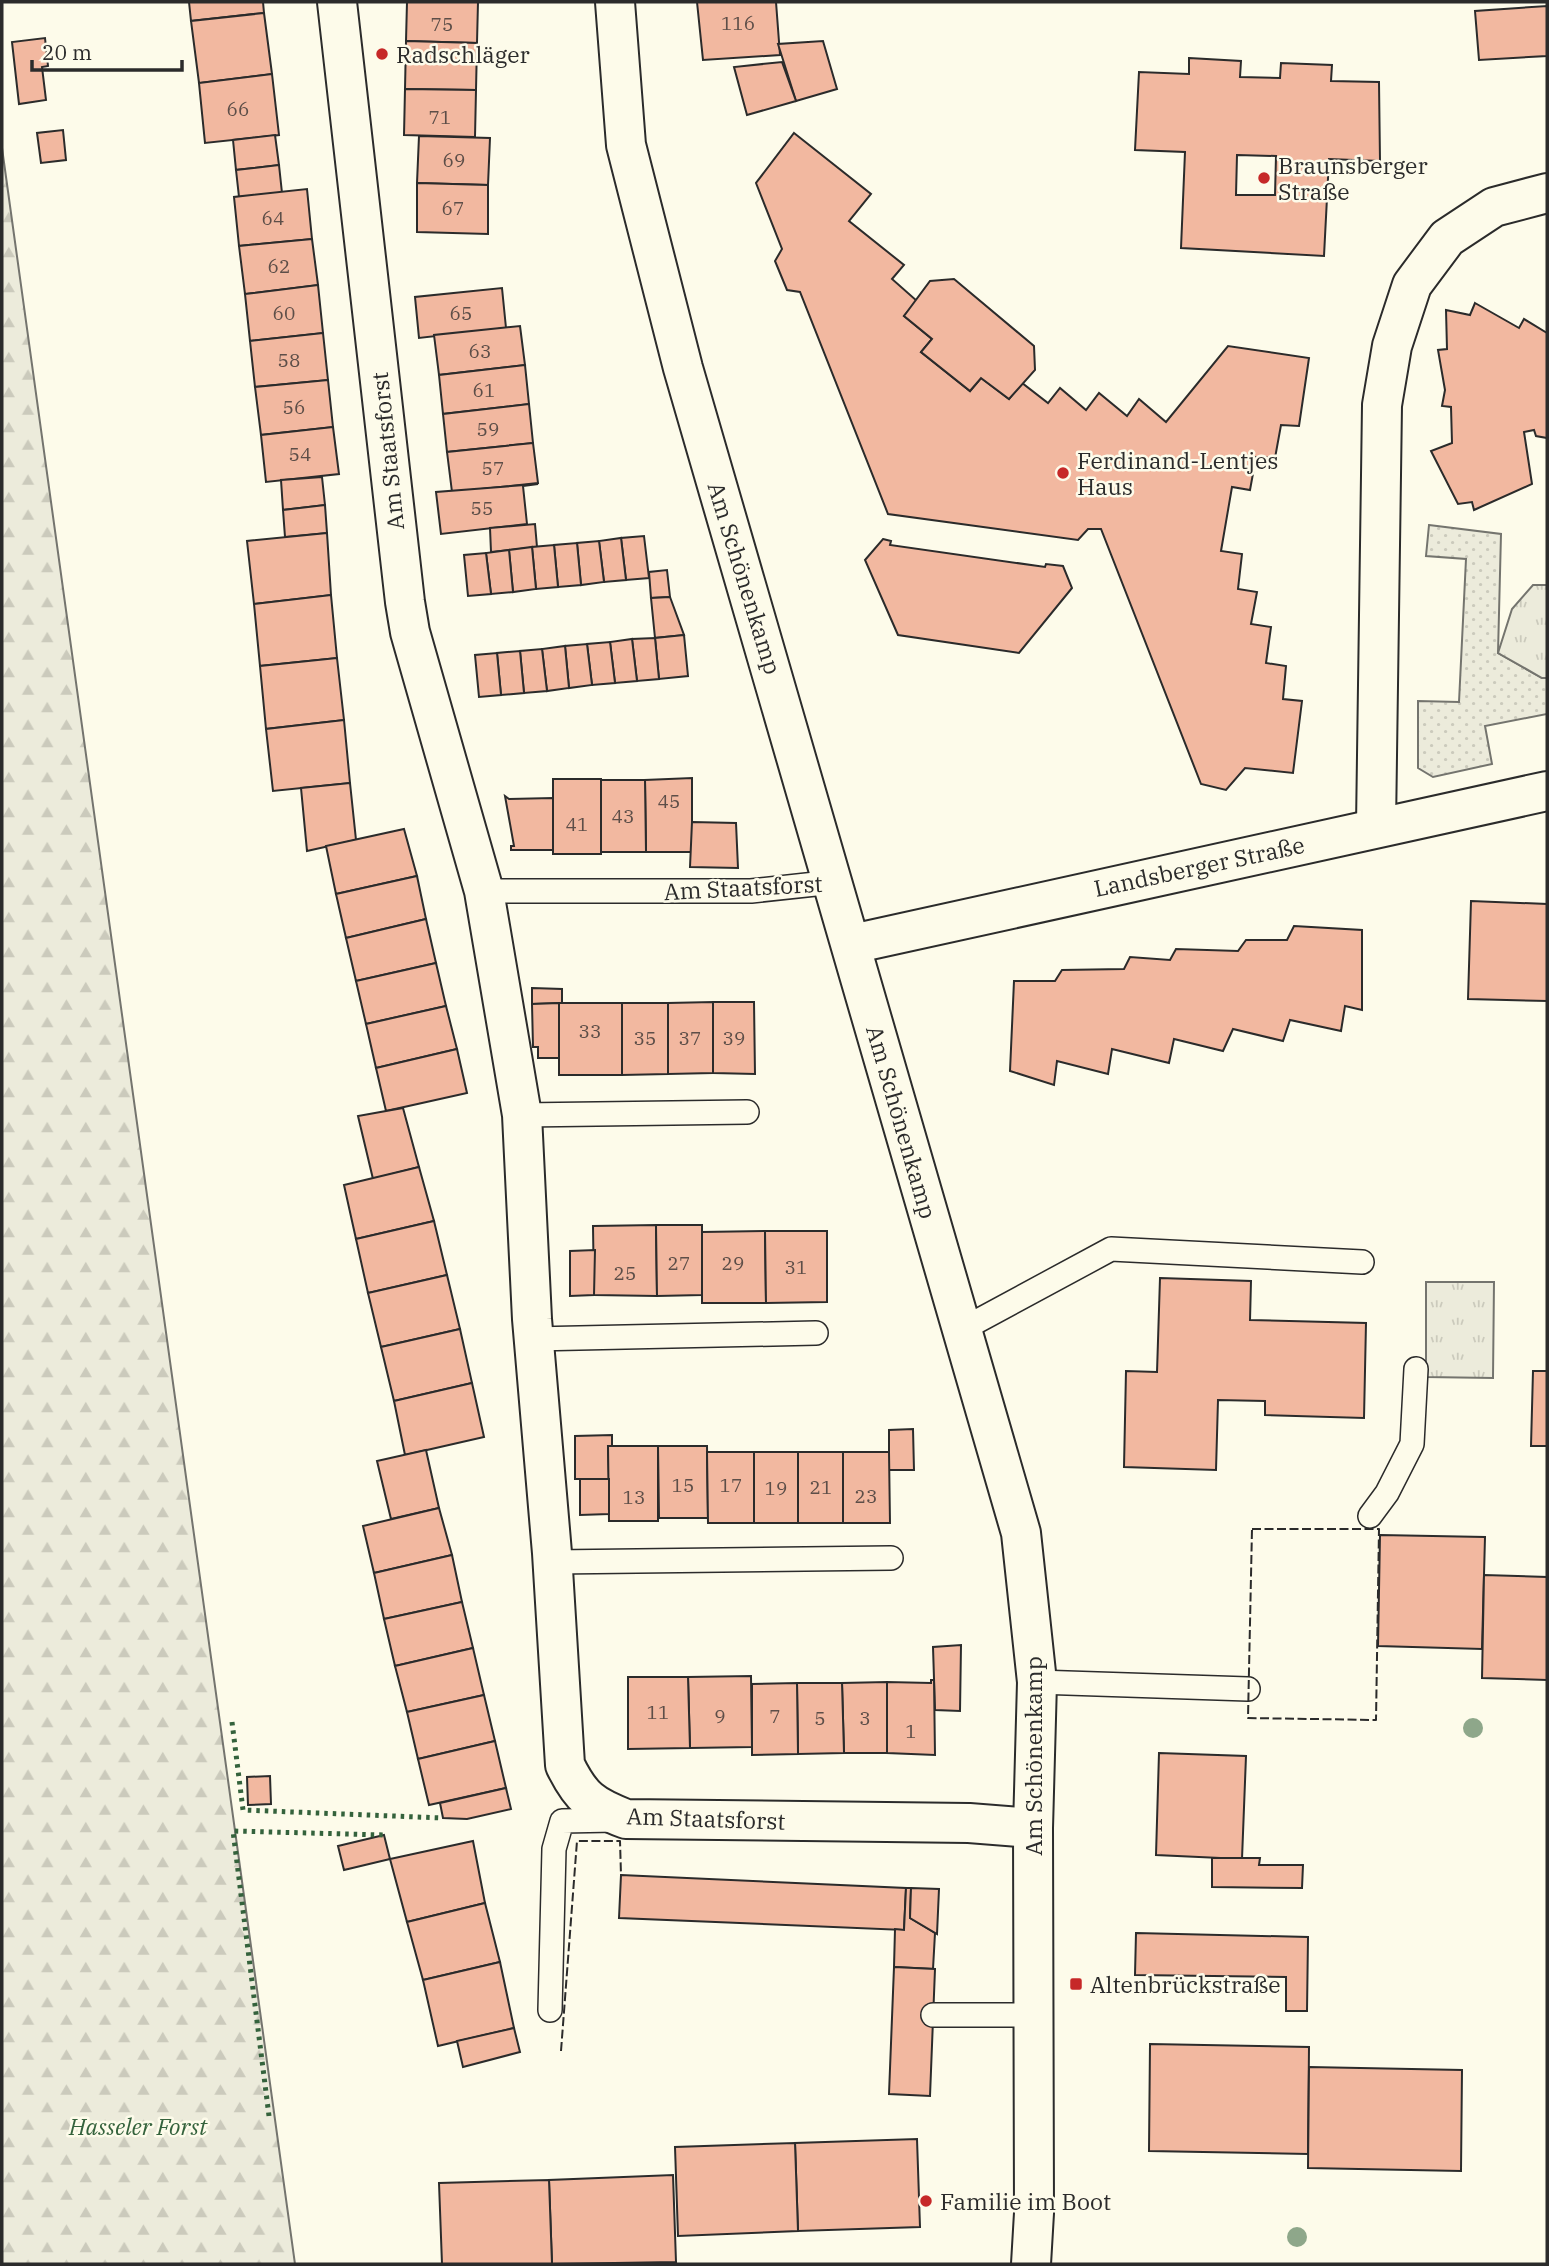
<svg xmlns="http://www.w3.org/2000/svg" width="1549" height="2266" viewBox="0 0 1549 2266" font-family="'IBM Plex Serif',serif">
	<defs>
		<pattern id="grass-dots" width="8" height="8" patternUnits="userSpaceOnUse" patternTransform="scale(1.75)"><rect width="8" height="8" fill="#ecebdb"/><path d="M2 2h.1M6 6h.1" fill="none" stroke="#cbcabc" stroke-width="1.8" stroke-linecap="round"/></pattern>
		<pattern id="forest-firs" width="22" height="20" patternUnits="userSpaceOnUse" patternTransform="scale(1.75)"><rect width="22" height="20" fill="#ecebdb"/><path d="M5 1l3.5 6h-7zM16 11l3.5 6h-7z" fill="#cbcabc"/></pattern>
		<pattern id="park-tufts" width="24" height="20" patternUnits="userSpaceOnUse" patternTransform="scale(1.75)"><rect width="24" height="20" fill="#ecebdb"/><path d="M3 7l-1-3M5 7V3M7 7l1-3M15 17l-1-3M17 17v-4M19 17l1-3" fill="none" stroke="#cbcabc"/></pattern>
	</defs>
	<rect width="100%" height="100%" fill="#fdfbea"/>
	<!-- grass -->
	<path fill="url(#grass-dots)" stroke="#74746e" stroke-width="2" d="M 1429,525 L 1501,534 L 1498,653 L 1542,678 L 1547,678 L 1547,714 L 1485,726 L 1492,764 L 1433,777 L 1418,768 L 1418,701 L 1459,702 L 1466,559 L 1426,556 Z"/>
	<!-- forest -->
	<path fill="url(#forest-firs)" stroke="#74746e" stroke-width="2" d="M 2,148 L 295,2264 L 2,2264 Z"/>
	<!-- park -->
	<g fill="url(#park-tufts)" stroke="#74746e" stroke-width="2">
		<path d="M 1533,585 L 1547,585 L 1547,678 L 1542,678 L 1498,653 L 1512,609 Z"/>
		<path d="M 1426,1282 L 1494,1282 L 1493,1378 L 1426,1377 Z"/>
	</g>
	<!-- building -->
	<g fill="#f2b8a0" stroke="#2b2b2b" stroke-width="2" fill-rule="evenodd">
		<path d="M 189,2 L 263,2 L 264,13 L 191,21 Z"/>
		<path d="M 407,2 L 478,2 L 477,43 L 406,41 Z"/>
		<path d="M 697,2 L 776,2 L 780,55 L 703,60 Z"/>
		<path d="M 1547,6 L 1547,56 L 1479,60 L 1475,11 Z"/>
		<path d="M 264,13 L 272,74 L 199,83 L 191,21 Z"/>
		<path d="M 45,38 L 48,66 L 42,67 L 46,100 L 19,104 L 12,42 Z"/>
		<path d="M 406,41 L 477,43 L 476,90 L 405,89 Z"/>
		<path d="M 823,41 L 837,89 L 796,101 L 778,44 Z"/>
		<path d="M 1189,58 L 1241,61 L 1240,77 L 1280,78 L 1281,63 L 1332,65 L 1331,81 L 1379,82 L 1380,161 L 1329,159 L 1324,256 L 1181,248 L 1185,152 L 1135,150 L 1139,72 L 1189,74 ZM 1237,155 L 1276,156 L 1275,195 L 1236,195 Z"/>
		<path d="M 782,62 L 796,101 L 747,115 L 734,67 Z"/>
		<path d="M 272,74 L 279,135 L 205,143 L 199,83 Z"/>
		<path d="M 405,89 L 476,90 L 475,137 L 404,135 Z"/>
		<path d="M 63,130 L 66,160 L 41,163 L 37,133 Z"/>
		<path d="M 794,133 L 871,194 L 849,221 L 904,265 L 892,279 L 917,301 L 904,316 L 932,339 L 921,352 L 970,391 L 981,378 L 1009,399 L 1022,383 L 1048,403 L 1060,388 L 1086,410 L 1099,393 L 1127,416 L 1139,399 L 1166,422 L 1228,346 L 1309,358 L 1299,426 L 1281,425 L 1275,458 L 1256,457 L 1250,490 L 1232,487 L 1221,551 L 1242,554 L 1238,589 L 1257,592 L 1251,624 L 1271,627 L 1266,663 L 1286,666 L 1283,699 L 1302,701 L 1293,773 L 1245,768 L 1226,790 L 1201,784 L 1101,529 L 1088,529 L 1078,540 L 888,514 L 800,292 L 787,290 L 775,261 L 782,249 L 756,183 Z"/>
		<path d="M 275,135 L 279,165 L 236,170 L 233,140 Z"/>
		<path d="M 419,136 L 490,138 L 488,185 L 417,183 Z"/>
		<path d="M 279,165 L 282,193 L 239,197 L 236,170 Z"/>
		<path d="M 417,183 L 488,185 L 488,234 L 417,232 Z"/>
		<path d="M 307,189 L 312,239 L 239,246 L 234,197 Z"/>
		<path d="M 312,239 L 318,285 L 245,294 L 239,246 Z"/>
		<path d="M 954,279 L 1034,346 L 1035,370 L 1009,399 L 981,378 L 970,391 L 921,352 L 932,339 L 904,316 L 930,281 Z"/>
		<path d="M 318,285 L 323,333 L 250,341 L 245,294 Z"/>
		<path d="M 502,288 L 506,328 L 419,338 L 415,297 Z"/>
		<path d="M 1475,303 L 1519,328 L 1524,319 L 1547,333 L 1547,438 L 1536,436 L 1534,430 L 1524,432 L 1532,484 L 1474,510 L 1472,502 L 1458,504 L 1431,451 L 1452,443 L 1451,407 L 1442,406 L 1445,390 L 1438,350 L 1447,349 L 1446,310 L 1470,315 Z"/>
		<path d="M 520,326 L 525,365 L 439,375 L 434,335 Z"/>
		<path d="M 323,333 L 328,380 L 255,387 L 250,341 Z"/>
		<path d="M 525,365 L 529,404 L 443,414 L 439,375 Z"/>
		<path d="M 328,380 L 333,427 L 261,435 L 255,387 Z"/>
		<path d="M 529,404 L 533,443 L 447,452 L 443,414 Z"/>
		<path d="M 333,427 L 339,474 L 266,482 L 261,435 Z"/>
		<path d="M 533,443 L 538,483 L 452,492 L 447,452 Z"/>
		<path d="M 322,477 L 325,505 L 283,510 L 281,480 Z"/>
		<path d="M 538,484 L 523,486 L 527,524 L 441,534 L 436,492 Z"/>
		<path d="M 325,505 L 327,533 L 285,537 L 283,510 Z"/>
		<path d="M 535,524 L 537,547 L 491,552 L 490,528 Z"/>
		<path d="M 327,533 L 331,595 L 254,604 L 247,541 Z"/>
		<path d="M 644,536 L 649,578 L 626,580 L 621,538 Z"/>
		<path d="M 621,538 L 626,580 L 604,582 L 599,541 Z"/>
		<path d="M 883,539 L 891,541 L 890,545 L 1045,567 L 1046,564 L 1063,566 L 1072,588 L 1019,653 L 898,635 L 865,560 Z"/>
		<path d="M 599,541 L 604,582 L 581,585 L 577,543 Z"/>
		<path d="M 577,543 L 581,585 L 558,587 L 554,545 Z"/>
		<path d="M 554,545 L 558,587 L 536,589 L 532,547 Z"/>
		<path d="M 532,547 L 536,589 L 513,592 L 509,550 Z"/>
		<path d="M 509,550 L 513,592 L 491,594 L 486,553 Z"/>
		<path d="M 486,553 L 491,594 L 468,596 L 464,555 Z"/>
		<path d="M 667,570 L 670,597 L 651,598 L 649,572 Z"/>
		<path d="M 331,595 L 337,658 L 260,666 L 254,604 Z"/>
		<path d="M 670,597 L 684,635 L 655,638 L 651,598 Z"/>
		<path d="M 684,635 L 688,676 L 659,679 L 655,638 Z"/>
		<path d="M 655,638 L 659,679 L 637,681 L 632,639 Z"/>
		<path d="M 632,639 L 637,681 L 615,683 L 610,642 Z"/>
		<path d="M 610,642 L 615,683 L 592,685 L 587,644 Z"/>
		<path d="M 587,644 L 592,685 L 569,688 L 565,646 Z"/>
		<path d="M 565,646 L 569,688 L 547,691 L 542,649 Z"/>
		<path d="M 542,649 L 547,691 L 524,693 L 520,651 Z"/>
		<path d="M 520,651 L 524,693 L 501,695 L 497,653 Z"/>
		<path d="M 497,653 L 501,695 L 479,697 L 475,655 Z"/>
		<path d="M 337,658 L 344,720 L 266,729 L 260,666 Z"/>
		<path d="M 344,720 L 350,783 L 273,791 L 266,729 Z"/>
		<path d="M 692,778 L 692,852 L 646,852 L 645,780 Z"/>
		<rect x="553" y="779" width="48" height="75"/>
		<path d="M 601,780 L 645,780 L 646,852 L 601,852 Z"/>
		<path d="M 350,783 L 356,840 L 307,851 L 301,788 Z"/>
		<path d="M 505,796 L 509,799 L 553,798 L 553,850 L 511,850 L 511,846 L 514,846 Z"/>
		<path d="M 692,822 L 736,823 L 738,868 L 690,867 Z"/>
		<path d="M 404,829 L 417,876 L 336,894 L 326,846 Z"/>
		<path d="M 417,876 L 426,919 L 346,938 L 336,894 Z"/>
		<path d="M 1471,901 L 1547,904 L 1547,1001 L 1468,999 Z"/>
		<path d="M 426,919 L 436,963 L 356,981 L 346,938 Z"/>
		<path d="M 1294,926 L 1362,930 L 1362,1010 L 1345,1006 L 1341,1031 L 1290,1020 L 1283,1041 L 1233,1029 L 1223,1051 L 1174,1039 L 1169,1063 L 1112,1049 L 1108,1074 L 1057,1061 L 1054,1085 L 1010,1071 L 1014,981 L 1055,981 L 1062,970 L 1124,969 L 1130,957 L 1170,960 L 1176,949 L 1238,951 L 1246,940 L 1287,940 Z"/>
		<path d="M 436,963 L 446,1006 L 366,1024 L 356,981 Z"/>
		<path d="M 532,988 L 562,989 L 562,1003 L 532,1004 Z"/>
		<path d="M 713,1002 L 754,1002 L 755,1074 L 713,1073 Z"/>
		<path d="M 713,1002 L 713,1073 L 668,1074 L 668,1003 Z"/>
		<rect x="559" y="1003" width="63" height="72"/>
		<path d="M 559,1003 L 559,1058 L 538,1058 L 538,1047 L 533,1047 L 532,1004 Z"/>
		<path d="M 622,1003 L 668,1003 L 668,1074 L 622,1075 Z"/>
		<path d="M 446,1006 L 457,1049 L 376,1068 L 366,1024 Z"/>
		<path d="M 457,1049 L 467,1093 L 386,1111 L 376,1068 Z"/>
		<path d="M 403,1108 L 419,1167 L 373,1179 L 358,1116 Z"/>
		<path d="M 419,1167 L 434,1221 L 356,1239 L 344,1185 Z"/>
		<path d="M 434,1221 L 447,1275 L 368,1293 L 356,1239 Z"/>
		<path d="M 656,1225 L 657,1296 L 594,1295 L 593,1226 Z"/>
		<path d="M 656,1225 L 702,1225 L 702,1295 L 657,1296 Z"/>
		<path d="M 765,1231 L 766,1303 L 702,1303 L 702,1232 Z"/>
		<path d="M 765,1231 L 827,1231 L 827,1302 L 766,1303 Z"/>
		<path d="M 595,1250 L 594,1295 L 570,1296 L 570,1251 Z"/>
		<path d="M 447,1275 L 460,1329 L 381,1347 L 368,1293 Z"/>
		<path d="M 1160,1278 L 1251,1281 L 1250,1320 L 1366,1323 L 1364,1418 L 1265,1415 L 1265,1401 L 1218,1400 L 1216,1470 L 1124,1467 L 1126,1371 L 1157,1372 Z"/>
		<path d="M 460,1329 L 472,1383 L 394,1401 L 381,1347 Z"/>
		<path d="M 1533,1371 L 1547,1371 L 1547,1446 L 1531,1446 Z"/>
		<path d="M 472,1383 L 484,1437 L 405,1455 L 394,1401 Z"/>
		<path d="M 913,1429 L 914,1470 L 889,1470 L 889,1430 Z"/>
		<path d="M 612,1435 L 612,1446 L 608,1446 L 609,1479 L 575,1479 L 575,1436 Z"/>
		<path d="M 608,1446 L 658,1446 L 658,1521 L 609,1521 Z"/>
		<path d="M 658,1446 L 707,1446 L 708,1518 L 659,1518 Z"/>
		<path d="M 426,1450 L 439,1508 L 391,1519 L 377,1461 Z"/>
		<path d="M 707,1452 L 754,1452 L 754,1523 L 708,1523 Z"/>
		<rect x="754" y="1452" width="44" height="71"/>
		<rect x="798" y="1452" width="45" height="71"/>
		<path d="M 843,1452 L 889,1452 L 890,1523 L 843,1523 Z"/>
		<path d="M 580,1479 L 609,1479 L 609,1514 L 580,1515 Z"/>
		<path d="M 439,1508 L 452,1555 L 374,1573 L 363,1526 Z"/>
		<path d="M 1380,1535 L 1485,1537 L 1482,1649 L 1378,1646 Z"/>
		<path d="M 452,1555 L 462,1602 L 384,1619 L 374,1573 Z"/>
		<path d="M 1484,1575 L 1547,1577 L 1547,1680 L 1482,1678 Z"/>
		<path d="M 462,1602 L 473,1648 L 395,1666 L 384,1619 Z"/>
		<path d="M 961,1645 L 960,1711 L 935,1710 L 933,1647 Z"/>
		<path d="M 473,1648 L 484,1695 L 407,1712 L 395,1666 Z"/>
		<path d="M 751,1676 L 752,1747 L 690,1748 L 688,1677 Z"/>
		<path d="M 628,1677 L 688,1677 L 690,1748 L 628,1749 Z"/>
		<path d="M 931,1680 L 934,1680 L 935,1755 L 887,1753 L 887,1682 L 931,1683 Z"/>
		<path d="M 887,1682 L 887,1753 L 844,1753 L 842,1683 Z"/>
		<path d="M 797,1683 L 842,1683 L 844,1753 L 798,1754 Z"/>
		<path d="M 797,1683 L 798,1754 L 752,1755 L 752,1684 Z"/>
		<path d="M 484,1695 L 495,1741 L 418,1759 L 407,1712 Z"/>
		<path d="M 495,1741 L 506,1788 L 429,1805 L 418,1759 Z"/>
		<path d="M 1159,1753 L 1246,1756 L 1242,1859 L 1156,1855 Z"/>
		<path d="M 270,1776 L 271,1804 L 248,1805 L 247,1777 Z"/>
		<path d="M 506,1788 L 511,1809 L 467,1819 L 443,1818 L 440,1803 Z"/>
		<path d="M 384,1835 L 390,1859 L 344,1870 L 338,1846 Z"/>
		<path d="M 473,1841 L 485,1903 L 407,1922 L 390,1859 Z"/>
		<path d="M 1212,1858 L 1260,1858 L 1259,1865 L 1303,1865 L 1302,1888 L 1212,1887 Z"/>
		<path d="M 621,1875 L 906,1888 L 904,1930 L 619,1918 Z"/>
		<path d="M 906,1888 L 911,1888 L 910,1918 L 935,1933 L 933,1969 L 894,1967 L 895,1929 L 904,1930 Z"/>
		<path d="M 911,1888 L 939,1889 L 937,1934 L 910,1918 Z"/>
		<path d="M 485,1903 L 500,1962 L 423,1980 L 407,1922 Z"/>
		<path d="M 1136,1933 L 1308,1937 L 1307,2011 L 1286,2011 L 1286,1977 L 1135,1975 Z"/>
		<path d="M 500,1962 L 514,2028 L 438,2046 L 423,1980 Z"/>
		<path d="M 894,1967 L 935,1969 L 930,2096 L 889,2094 Z"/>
		<path d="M 514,2028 L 520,2052 L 463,2067 L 457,2041 Z"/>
		<path d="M 1150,2044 L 1309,2047 L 1308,2154 L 1149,2151 Z"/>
		<path d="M 1309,2067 L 1462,2070 L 1461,2171 L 1308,2168 Z"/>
		<path d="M 917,2139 L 920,2227 L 798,2231 L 795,2143 Z"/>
		<path d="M 795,2143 L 798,2231 L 678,2236 L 675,2147 Z"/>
		<path d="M 673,2175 L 676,2262 L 552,2264 L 549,2180 Z"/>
		<path d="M 549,2180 L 552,2264 L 442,2264 L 439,2183 Z"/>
	</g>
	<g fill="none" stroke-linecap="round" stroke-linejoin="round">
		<!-- lane casing -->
		<g stroke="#2b2b2b" stroke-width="26">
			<g id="lane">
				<path d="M 484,891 L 751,891 L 834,882"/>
				<path d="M 522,1115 L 747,1112"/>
				<path d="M 961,1330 L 1111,1249 L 1362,1262"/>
				<path d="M 533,1339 L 816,1333"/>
				<path d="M 1370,1516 L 1387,1493 L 1412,1444 L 1416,1369"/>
				<path d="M 553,1562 L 891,1558"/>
				<path d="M 1037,1682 L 1248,1689"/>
				<path d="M 550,2010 L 554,1849 L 562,1821 L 615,1820"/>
				<path d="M 933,2015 L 1034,2015"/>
			</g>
		</g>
		<!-- street casing -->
		<g stroke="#2b2b2b" stroke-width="42">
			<g id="street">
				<path d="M 337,2 L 405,602 L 410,632 L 484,891 L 522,1115 L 532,1319 L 552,1553 L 565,1765 C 581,1798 592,1806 626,1819 L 969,1823 L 1033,1828"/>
				<path d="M 1376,826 L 1382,405 L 1392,346 L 1412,285 L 1447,238 L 1494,207 L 1547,193"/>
				<path d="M 852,944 L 1547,791"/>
			</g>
		</g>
		<!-- secondary casing -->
		<g stroke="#2b2b2b" stroke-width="42">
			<path id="secondary" d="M 615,2 L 626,145 L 683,368 L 1021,1533 L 1037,1682 L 1033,1828 L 1034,2213 L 1031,2264"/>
		</g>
		<!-- lane -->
		<use href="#lane" stroke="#fdfbea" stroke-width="23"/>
		<!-- street -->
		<use href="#street" stroke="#fdfbea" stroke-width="38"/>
		<!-- secondary -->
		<use href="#secondary" stroke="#fdfbea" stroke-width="38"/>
		<!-- hedge -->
		<g stroke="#34623c" stroke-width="5" stroke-dasharray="3.5 5" stroke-linecap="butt">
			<path d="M 232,1722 L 243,1810 L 443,1818"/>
			<path d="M 269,2116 L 233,1831 L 384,1835"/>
		</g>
		<!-- fence -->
		<g stroke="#2b2b2b" stroke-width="2" stroke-dasharray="9 3.5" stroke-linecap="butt">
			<path d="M 1252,1529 L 1379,1529 L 1376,1720 L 1248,1718 Z"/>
			<path d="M 561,2051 L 577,1841 L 620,1841 L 621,1875"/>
		</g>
	</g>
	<!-- trees -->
	<g fill="#8ea78a">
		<circle cx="1473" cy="1728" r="10"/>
		<circle cx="1297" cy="2237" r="10"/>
	</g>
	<!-- markers -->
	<g fill="#c62828" stroke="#fdfbea" stroke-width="2.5">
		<circle cx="382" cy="54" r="7"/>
		<circle cx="1264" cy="178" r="7"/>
		<circle cx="1063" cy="473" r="7"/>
		<rect x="1069" y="1977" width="14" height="14" rx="3.5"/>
		<circle cx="926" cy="2201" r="7"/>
	</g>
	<g text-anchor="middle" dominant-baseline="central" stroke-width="5" stroke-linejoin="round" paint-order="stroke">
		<!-- number labels -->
		<g font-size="19" fill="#5d4e48">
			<text x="738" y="23">116</text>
			<text x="442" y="24">75</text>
			<text x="238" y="109">66</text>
			<text x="440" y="117">71</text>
			<text x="454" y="160">69</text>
			<text x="453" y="208">67</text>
			<text x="273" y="218">64</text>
			<text x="279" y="266">62</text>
			<text x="284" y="313">60</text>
			<text x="461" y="313">65</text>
			<text x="480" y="351">63</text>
			<text x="289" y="360">58</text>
			<text x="484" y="390">61</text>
			<text x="294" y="407">56</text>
			<text x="488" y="429">59</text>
			<text x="300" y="454">54</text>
			<text x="493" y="468">57</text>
			<text x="482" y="508">55</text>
			<text x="669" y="801">45</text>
			<text x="623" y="816">43</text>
			<text x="577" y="824">41</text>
			<text x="590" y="1031">33</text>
			<text x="645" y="1038">35</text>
			<text x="690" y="1038">37</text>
			<text x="734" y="1038">39</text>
			<text x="679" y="1263">27</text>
			<text x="733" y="1263">29</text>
			<text x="796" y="1267">31</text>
			<text x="625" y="1273">25</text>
			<text x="683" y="1485">15</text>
			<text x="731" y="1485">17</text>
			<text x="821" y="1487">21</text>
			<text x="776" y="1488">19</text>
			<text x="866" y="1496">23</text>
			<text x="634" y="1497">13</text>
			<text x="658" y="1712">11</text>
			<text x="720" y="1716">9</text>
			<text x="775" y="1716">7</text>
			<text x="820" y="1718">5</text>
			<text x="865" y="1718">3</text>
			<text x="911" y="1731">1</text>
		</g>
		<!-- poi labels -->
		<g font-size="23" fill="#2b2b2b" stroke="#fdfbea" text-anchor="start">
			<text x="396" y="54">Radschläger</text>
			<text x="1278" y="165">Braunsberger<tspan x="1278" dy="26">Straße</tspan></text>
			<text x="1077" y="460">Ferdinand-Lentjes<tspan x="1077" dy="26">Haus</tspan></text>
			<text x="1090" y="1984">Altenbrückstraße</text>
			<text x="940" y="2201">Familie im Boot</text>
		</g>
		<!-- street labels -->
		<g font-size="23" fill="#2b2b2b" stroke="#fdfbea">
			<text transform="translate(387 451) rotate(-96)">Am Staatsforst</text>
			<text transform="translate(745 578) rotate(73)">Am Schönenkamp</text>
			<text transform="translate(1199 866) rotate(-12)">Landsberger Straße</text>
			<text transform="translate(743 887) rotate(-3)">Am Staatsforst</text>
			<text transform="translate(902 1122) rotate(74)">Am Schönenkamp</text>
			<text transform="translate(1033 1756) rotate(-90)">Am Schönenkamp</text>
			<text transform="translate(706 1818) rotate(2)">Am Staatsforst</text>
		</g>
		<!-- park labels -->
		<g font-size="23" font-style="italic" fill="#34623c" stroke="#fdfbea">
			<text x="138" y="2126">Hasseler Forst</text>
		</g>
	</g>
	<!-- border -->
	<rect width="1549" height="2266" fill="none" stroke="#2b2b2b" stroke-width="7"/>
	<!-- scale -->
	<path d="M32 60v10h150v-10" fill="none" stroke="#2b2b2b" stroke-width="3.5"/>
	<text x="42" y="60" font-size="21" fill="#2b2b2b" stroke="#fdfbea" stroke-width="5" paint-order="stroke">20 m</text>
</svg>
